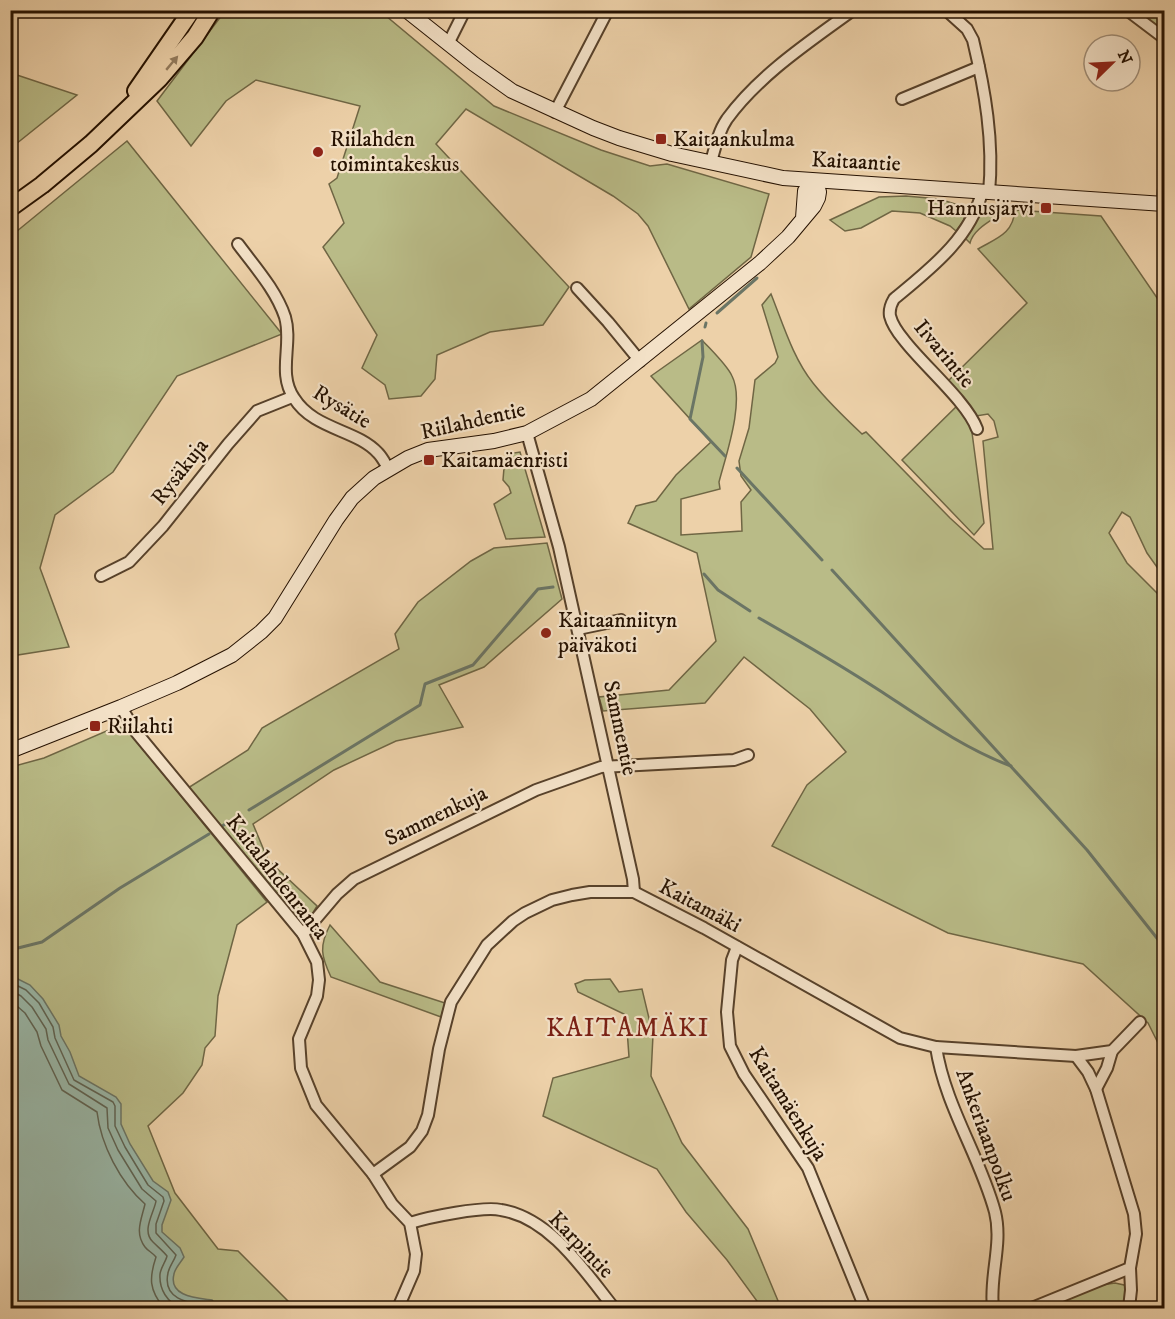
<svg xmlns="http://www.w3.org/2000/svg" width="1175" height="1319" viewBox="0 0 1175 1319" font-family="'IM FELL DW Pica',serif">
	<rect width="100%" height="100%" fill="#edd1a9"/>
	<filter id="stains"><feTurbulence type="fractalNoise" baseFrequency=".00333" numOctaves="4"/><feColorMatrix values="0 0 0 0 .2 0 0 0 0 .09 0 0 0 0 .02 0 0 0 .5 -.17"/></filter>
	<radialGradient id="worn" r=".72"><stop offset=".6" stop-color="#630" stop-opacity="0"/><stop offset="1" stop-color="#630" stop-opacity=".3"/></radialGradient>
	<!-- green -->
	<g fill="#b9bb87" stroke="#6f6644" stroke-width="1.5">
		<path d="M 225,11 L 380,11 L 494,106 L 601,150 L 650,166 L 667,164 L 769,194 L 751,257 L 689,309 L 648,226 L 638,214 L 613,196 L 466,109 L 436,144 L 569,287 L 543,325 L 490,332 L 437,355 L 435,379 L 421,396 L 389,399 L 385,385 L 362,368 L 377,335 L 323,247 L 344,223 L 329,184 L 337,178 L 360,106 L 256,80 L 226,101 L 191,146 L 157,101 Z"/>
		<path d="M 1141,11 L 1164,11 L 1164,30 L 1139,13 Z"/>
		<path d="M 11,73 L 77,95 L 11,148 L 10,73 Z"/>
		<path d="M 127,141 L 282,334 L 177,376 L 113,472 L 55,515 L 40,568 L 69,647 L 11,656 L 11,236 Z"/>
		<path d="M 906,196 L 939,199 L 965,207 L 964,220 L 956,231 L 950,226 L 920,213 L 892,211 L 861,228 L 845,231 L 830,220 L 879,197 Z"/>
		<path d="M 985,208 L 1007,209 C 996,219 974,227 970,243 L 966,239 L 966,235 Z"/>
		<path d="M 1015,210 L 1101,216 L 1164,308 L 1164,577 L 1147,553 L 1130,517 L 1122,512 L 1109,533 L 1127,563 L 1157,593 L 1164,589 L 1164,797 L 1161,801 L 1164,804 L 1164,1055 L 1148,1023 L 1083,964 L 948,933 L 772,846 L 807,785 L 846,752 L 810,709 L 744,657 L 705,703 L 603,711 L 599,697 L 669,690 L 716,641 L 697,553 L 628,523 L 636,506 L 656,501 L 676,475 L 711,442 L 651,376 L 702,340 C 711,350 727,365 732,376 C 745,401 726,455 719,482 L 720,489 L 681,499 L 681,535 L 742,531 L 741,502 L 751,490 L 741,476 L 739,461 L 749,428 L 755,380 L 775,363 L 778,357 L 762,305 L 771,294 C 783,324 793,358 813,383 C 828,402 845,418 862,434 L 866,432 L 950,518 L 984,549 L 993,549 L 983,441 L 998,437 L 994,421 L 988,414 L 976,416 L 948,381 L 1027,303 L 978,249 C 997,238 1013,234 1015,210 Z"/>
		<path d="M 957,406 L 971,425 L 984,523 L 974,535 L 902,460 Z"/>
		<path d="M 520,452 L 545,537 L 506,539 L 494,504 L 511,493 L 509,487 L 503,480 L 504,468 L 508,454 Z"/>
		<path d="M 547,543 L 562,599 L 484,667 L 439,685 L 463,727 L 396,741 L 334,770 L 253,824 L 268,860 L 317,906 L 304,928 L 188,788 L 248,750 L 262,728 L 399,649 L 395,634 L 418,602 L 471,561 L 494,548 Z"/>
		<path d="M 118,726 L 129,732 L 267,902 L 237,925 L 218,996 L 215,1036 L 205,1048 L 202,1065 L 183,1093 L 148,1126 L 175,1193 L 218,1249 L 238,1251 L 295,1308 L 169,1308 L 10,1224 L 11,767 L 44,758 Z"/>
		<path d="M 330,925 L 380,982 L 445,1003 L 441,1017 L 331,977 C 321,956 319,946 330,925 Z"/>
		<path d="M 610,979 L 619,992 L 642,989 L 653,1035 L 651,1076 L 682,1143 L 748,1229 L 781,1308 L 762,1308 L 727,1260 L 686,1212 L 657,1169 L 543,1116 L 553,1078 L 629,1057 L 626,1015 L 578,992 L 575,984 L 585,980 Z"/>
		<path d="M 1115,1283 L 1124,1285 L 1126,1288 L 1124,1308 L 1043,1308 L 1102,1285 Z"/>
	</g>
	<!-- water -->
	<path fill="#99b7a8" stroke="#6b7565" stroke-width="1.5" d="M 10,975 L 30,985 L 43,999 L 59,1025 L 61,1036 L 70,1052 L 79,1076 L 116,1097 L 121,1104 L 121,1124 L 130,1144 L 153,1181 L 168,1192 L 171,1200 L 162,1225 L 162,1232 L 180,1248 L 184,1257 C 181,1262 175,1268 174,1274 C 168,1297 198,1298 212,1300 L 219,1308 L 11,1308 Z"/>
	<g fill="none" stroke-linecap="round" stroke-linejoin="round">
		<!-- shore -->
		<g stroke="#5f6454" stroke-width="1.5">
			<path d="M 10,982 L 26,990 L 39,1003 L 53,1027 L 55,1038 L 74,1080 L 113,1102 L 115,1106 L 115,1126 L 125,1147 L 148,1185 L 163,1197 L 164,1201 L 156,1224 L 156,1233 L 176,1255 C 174,1261 169,1267 168,1273 C 162,1300 190,1303 208,1306 L 211,1308"/>
			<path d="M 10,990 L 21,996 L 32,1007 L 46,1029 L 48,1040 L 69,1084 L 107,1108 L 108,1128 L 118,1150 L 142,1189 L 156,1201 C 154,1213 141,1231 153,1242 C 158,1247 163,1251 167,1256 C 166,1261 161,1267 160,1274 C 159,1289 167,1303 182,1308"/>
			<path d="M 10,1000 L 25,1013 L 37,1032 L 41,1046 L 62,1090 L 97,1112 C 101,1145 120,1182 145,1204 C 142,1218 134,1233 145,1247 C 148,1251 153,1253 156,1257 C 149,1278 149,1290 164,1308"/>
		</g>
		<!-- stream -->
		<g stroke="#6b7565" stroke-width="3">
			<path d="M 717,313 L 757,278"/>
			<path d="M 705,327 L 706,323"/>
			<path d="M 702,341 L 703,357 L 690,419 L 725,456"/>
			<path d="M 737,468 L 822,560"/>
			<path d="M 832,570 L 1087,850 L 1164,947"/>
			<path d="M 704,574 L 718,590 L 750,611"/>
			<path d="M 759,618 C 801,642 842,666 882,692 C 923,719 965,749 1011,766"/>
			<path d="M 249,810 L 420,705 L 425,684 L 473,665 L 538,589 L 553,587"/>
			<path d="M 222,826 L 237,817"/>
			<path d="M 10,950 L 42,942 L 120,888 L 209,834"/>
		</g>
		<!-- street casing -->
		<g stroke="#57412a" stroke-width="14">
			<g id="street">
				<path d="M 946,10 L 967,29 L 973,40 C 985,90 994,142 989,193"/>
				<path d="M 1127,10 L 1164,38"/>
				<path d="M 448,44 L 465,10"/>
				<path d="M 902,99 L 979,67"/>
				<path d="M 555,112 L 608,10"/>
				<path d="M 711,162 C 715,148 718,132 727,119 C 759,75 809,42 853,10"/>
				<path d="M 1163,204 L 1164,188"/>
				<path d="M 238,244 C 255,267 276,290 285,317 C 293,344 277,373 294,398 C 314,430 356,429 378,453 C 382,457 385,463 388,468"/>
				<path d="M 577,288 L 608,322 L 640,361"/>
				<path d="M 977,429 C 967,402 923,365 904,340 C 899,334 892,324 890,316 C 889,310 891,304 894,299 C 930,269 970,239 982,192"/>
				<path d="M 527,433 L 559,547 L 633,879 L 634,892"/>
				<path d="M 101,576 L 129,562 L 163,526 L 228,444 L 257,411 L 292,397"/>
				<path d="M 578,629 L 621,620"/>
				<path d="M 121,707 L 136,732 L 303,934 L 317,962 L 319,980 L 317,996 L 299,1039 L 301,1068 L 316,1105 L 373,1174 L 392,1204 L 410,1223 L 416,1254 L 414,1271 L 398,1308"/>
				<path d="M 303,934 L 337,894 L 354,879 L 536,790 L 601,767 L 734,760 L 748,755"/>
				<path d="M 737,947 L 732,960 L 727,1012 L 730,1046 L 744,1074 L 808,1168 L 865,1308"/>
				<path d="M 936,1047 C 945,1106 980,1156 995,1212 C 1003,1244 989,1277 993,1308"/>
				<path d="M 1096,1089 L 1107,1068 L 1112,1051"/>
				<path d="M 373,1174 L 410,1147 L 422,1131 L 428,1115 L 439,1049 L 451,1002 L 487,945 L 513,921 L 525,913 L 552,900 L 572,895 L 590,892 L 634,892 L 704,928 L 900,1038 L 936,1047 L 1076,1056 L 1112,1051 L 1140,1022"/>
				<path d="M 410,1223 C 429,1217 483,1206 501,1210 C 551,1218 585,1272 614,1308"/>
				<path d="M 1032,1308 L 1130,1268 L 1136,1234 L 1134,1214 L 1096,1089 L 1088,1072 L 1076,1056"/>
				<path d="M 1129,1308 L 1131,1290 L 1130,1268"/>
			</g>
		</g>
		<!-- secondary casing -->
		<g stroke="#251100" stroke-width="16">
			<g id="secondary">
				<path d="M 406,10 L 474,64 L 512,91 L 593,128 L 619,138 L 672,154 L 783,178 L 1164,204"/>
				<path d="M 10,751 L 121,707 L 177,683 L 232,655 L 261,632 L 275,618 L 336,520 L 352,498 L 374,478 L 408,458 L 428,450 L 494,441 L 527,433 L 591,399 L 760,263 L 788,237 L 814,206 L 818,198 L 819,192 L 815,181 L 805,191 L 803,218"/>
			</g>
		</g>
		<!-- primary casing -->
		<g stroke="#251100" stroke-width="20">
			<g id="primary">
				<path d="M 136,91 L 192,10"/>
				<path d="M 10,208 L 42,185 L 91,144 L 159,79 L 195,37 L 212,10"/>
			</g>
		</g>
		<!-- street -->
		<use href="#street" stroke="#f3e1c7" stroke-width="10"/>
		<!-- secondary -->
		<use href="#secondary" stroke="#f3e1c7" stroke-width="14"/>
		<!-- primary -->
		<use href="#primary" stroke="#edd1a9" stroke-width="16"/>
	</g>
	<!-- one-way arrows -->
	<defs><path id="oneway-solid" d="M-6-.8H1V-3.2L6.5 0L1 3.2V.8H-6Z" transform="scale(1.5)"/></defs>
	<use fill="#937b5d" href="#oneway-solid" transform="translate(172 63) rotate(-50)"/>
	<!-- markers -->
	<g fill="#8f2418" stroke="#f3e1c7" stroke-width="2">
		<rect x="655" y="133" width="12" height="12" rx="3"/>
		<circle cx="318" cy="152" r="6"/>
		<rect x="1040" y="202" width="12" height="12" rx="3"/>
		<rect x="423" y="454" width="12" height="12" rx="3"/>
		<circle cx="546" cy="633" r="6"/>
		<rect x="89" y="720" width="12" height="12" rx="3"/>
	</g>
	<g text-anchor="middle" dominant-baseline="central" stroke-width="4.5" stroke-linejoin="round" paint-order="stroke">
		<!-- poi labels -->
		<g font-size="22" fill="#251100" stroke="#f3e1c7" text-anchor="start">
			<text x="330" y="139">Riilahden<tspan x="330" dy="25">toimintakeskus</tspan></text>
			<text x="673" y="139">Kaitaankulma</text>
			<text x="1034" y="208" text-anchor="end">Hannusjärvi</text>
			<text x="441" y="460">Kaitamäenristi</text>
			<text x="558" y="620">Kaitaanniityn<tspan x="558" dy="25">päiväkoti</tspan></text>
			<text x="107" y="726">Riilahti</text>
		</g>
		<!-- street labels -->
		<g font-size="22" fill="#251100" stroke="#f3e1c7">
			<text transform="translate(856 162) rotate(3)">Kaitaantie</text>
			<text transform="translate(944 354) rotate(50)">Iivarintie</text>
			<text transform="translate(342 407) rotate(31)">Rysätie</text>
			<text transform="translate(473 421) rotate(-13)">Riilahdentie</text>
			<text transform="translate(180 472) rotate(-52)">Rysäkuja</text>
			<text transform="translate(620 728) rotate(78)">Sammentie</text>
			<text transform="translate(436 816) rotate(-26)">Sammenkuja</text>
			<text transform="translate(277 877) rotate(52)">Kaitalahdenranta</text>
			<text transform="translate(700 906) rotate(28)">Kaitamäki</text>
			<text transform="translate(788 1104) rotate(58)">Kaitamäenkuja</text>
			<text transform="translate(986 1135) rotate(70)">Ankeriaanpolku</text>
			<text transform="translate(581 1245) rotate(46)">Karpintie</text>
		</g>
		<!-- quarter labels -->
		<g font-size="26" letter-spacing="1.5" fill="#7a1f14" stroke="#f3e1c7">
			<text x="628" y="1028">KAITAMÄKI</text>
		</g>
	</g>
	<!-- margin -->
	<rect width="1175" height="1319" fill="none" stroke="#edd1a9" stroke-width="36"/>
	<rect x="12" y="12" width="1151" height="1295" fill="none" stroke="#251100" stroke-width="3"/>
	<rect x="18" y="18" width="1139" height="1283" fill="none" stroke="#251100" stroke-width="1.5"/>
	<!-- north arrow -->
	<g transform="translate(1112 63) rotate(66)"><circle r="28" fill="#f3e1c7" stroke="#a18e77" stroke-width="1.5"/>
	<path d="M0-4.5L10 22L0 15L-10 22Z" fill="#8f2418"/>
	<text y="-9" font-size="16" font-weight="bold" text-anchor="middle" fill="#251100">N</text>
	</g>
	<rect width="100%" height="100%" filter="url(#stains)"/>
	<rect width="100%" height="100%" fill="url(#worn)"/>
</svg>
